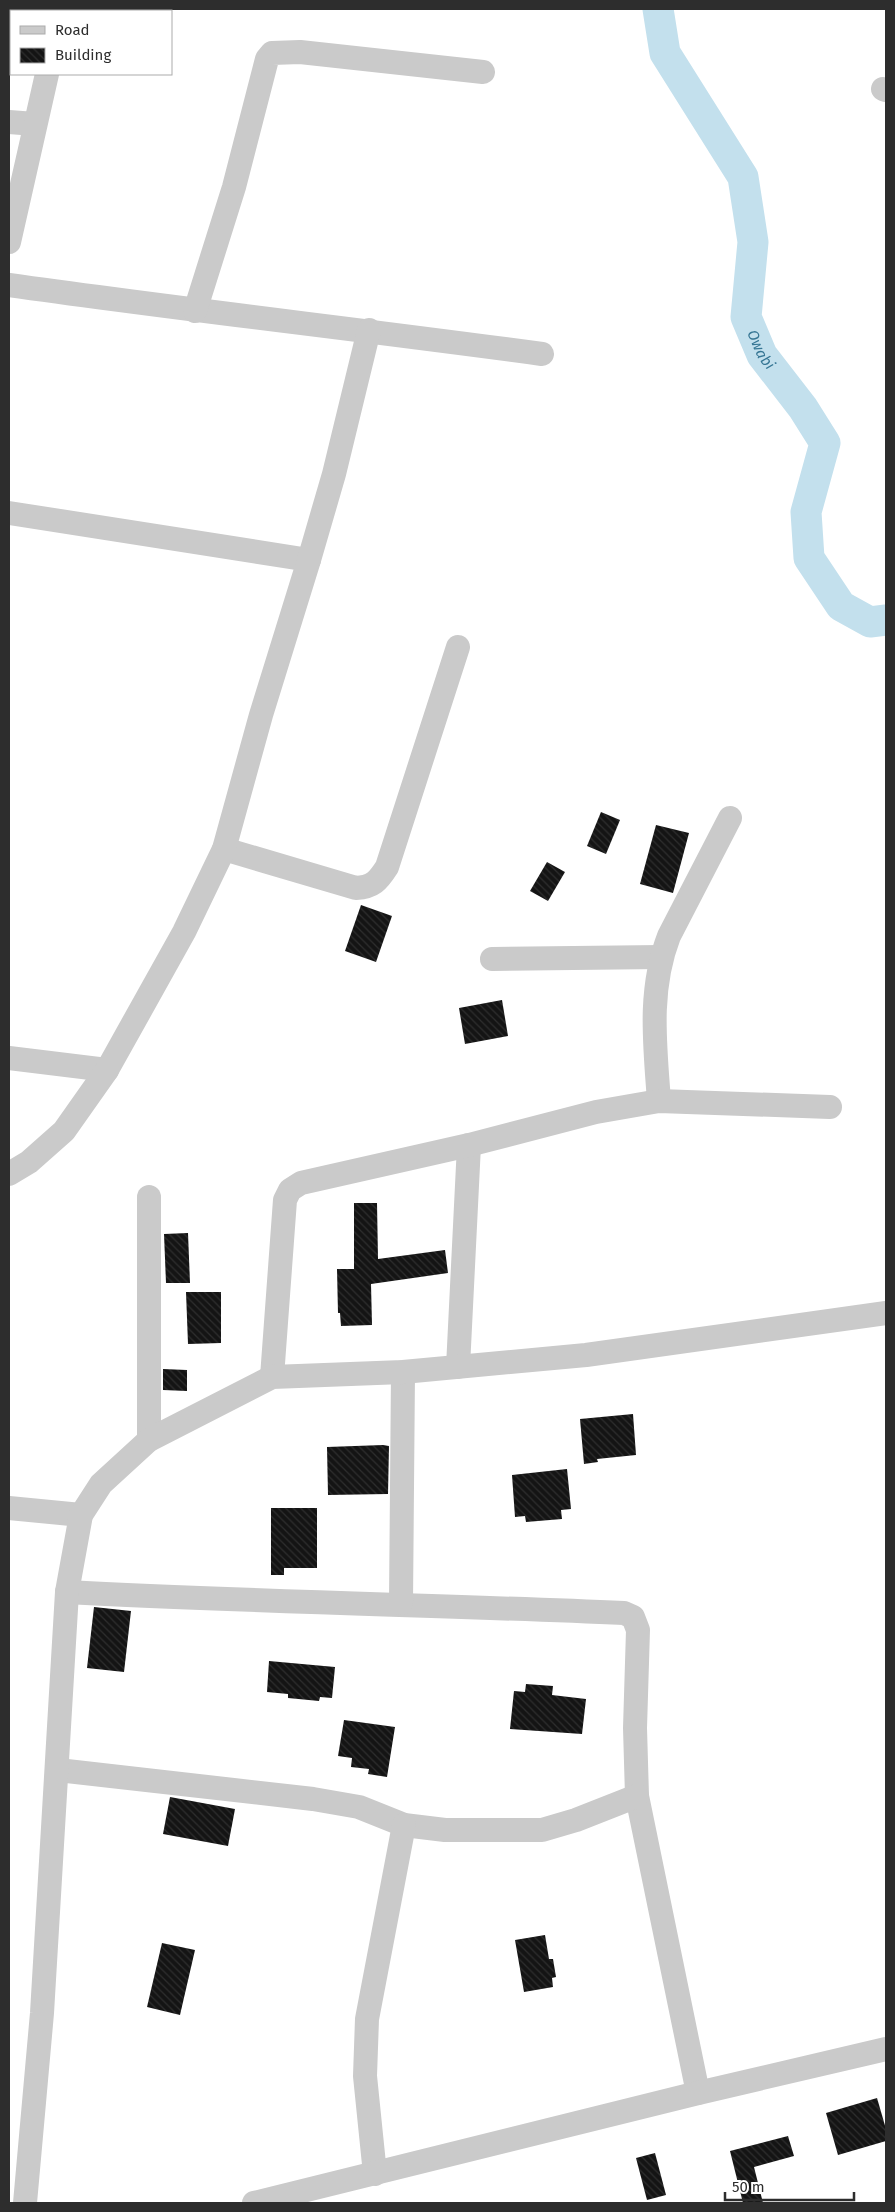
<svg xmlns="http://www.w3.org/2000/svg" width="895" height="2212" viewBox="0 0 895 2212" font-family="'Fira Sans',sans-serif">
	<defs>
		<pattern id="building-back-hatch" width="6" height="6" patternUnits="userSpaceOnUse" patternTransform="scale(1.25)"><rect width="6" height="6" fill="#141414"/><path d="M-1 5l2 2M0 0l6 6M5-1l2 2" fill="none" stroke="#2e2e2e"/></pattern>
	</defs>
	<rect width="100%" height="100%" fill="#fff"/>
	<g fill="none" stroke-linecap="round" stroke-linejoin="round">
		<!-- river -->
		<path stroke="#c3e0ed" stroke-width="31" id="s1" d="M 658,9 L 665,53 L 743,177 L 753,242 L 746,317 L 762,355 L 803,408 L 825,443 L 806,512 L 809,558 L 841,606 L 870,622 L 886,620"/>
	</g>
	<!-- building -->
	<g fill="url(#building-back-hatch)">
		<path d="M 601,812 L 620,820 L 606,854 L 587,846 Z"/>
		<path d="M 656,825 L 689,833 L 673,893 L 640,884 Z"/>
		<path d="M 547,862 L 565,872 L 548,901 L 530,891 Z"/>
		<path d="M 361,905 L 392,916 L 376,962 L 345,951 Z"/>
		<path d="M 502,1000 L 508,1036 L 465,1044 L 459,1008 Z"/>
		<path d="M 354,1203 L 377,1203 L 378,1259 L 445,1250 L 448,1273 L 371,1284 L 372,1325 L 341,1326 L 340,1313 L 338,1313 L 337,1269 L 354,1269 Z"/>
		<path d="M 188,1233 L 190,1283 L 166,1283 L 164,1234 Z"/>
		<path d="M 186,1292 L 221,1292 L 221,1343 L 188,1344 Z"/>
		<path d="M 163,1369 L 187,1370 L 187,1391 L 163,1390 Z"/>
		<path d="M 633,1414 L 636,1455 L 597,1459 L 598,1462 L 584,1464 L 580,1419 Z"/>
		<path d="M 383,1445 L 389,1446 L 388,1494 L 328,1495 L 327,1447 Z"/>
		<path d="M 567,1469 L 571,1509 L 561,1510 L 562,1519 L 526,1522 L 525,1516 L 515,1517 L 512,1475 Z"/>
		<path d="M 271,1508 L 317,1508 L 317,1568 L 284,1568 L 284,1575 L 271,1575 Z"/>
		<path d="M 94,1607 L 131,1611 L 124,1672 L 87,1668 Z"/>
		<path d="M 269,1661 L 335,1667 L 332,1698 L 320,1697 L 319,1701 L 288,1698 L 288,1694 L 267,1692 Z"/>
		<path d="M 526,1684 L 553,1686 L 552,1695 L 586,1699 L 582,1734 L 510,1729 L 514,1691 L 525,1692 Z"/>
		<path d="M 344,1720 L 395,1727 L 387,1777 L 368,1774 L 369,1769 L 351,1767 L 352,1758 L 338,1756 Z"/>
		<path d="M 170,1797 L 235,1809 L 228,1846 L 163,1834 Z"/>
		<path d="M 545,1935 L 549,1959 L 553,1959 L 556,1977 L 552,1978 L 553,1987 L 524,1992 L 515,1940 Z"/>
		<path d="M 162,1943 L 195,1950 L 180,2015 L 147,2007 Z"/>
		<path d="M 877,2098 L 886,2129 L 886,2141 L 838,2155 L 826,2113 Z"/>
		<path d="M 788,2136 L 794,2156 L 754,2167 L 763,2203 L 743,2203 L 730,2151 Z"/>
		<path d="M 655,2153 L 666,2195 L 647,2200 L 636,2158 Z"/>
	</g>
	<g fill="none" stroke-linecap="round" stroke-linejoin="round">
		<!-- minor -->
		<g stroke="#cacaca" stroke-width="24">
			<path d="M 63,11 L 64,9"/>
			<path d="M 883,89 L 886,90"/>
			<path d="M 9,122 L 35,124"/>
			<path d="M 9,242 L 47,74"/>
			<path d="M 9,285 C 186,310 365,330 542,354"/>
			<path d="M 195,311 L 234,187 L 267,59 L 272,53 L 300,52 L 483,72"/>
			<path d="M 9,513 L 309,560"/>
			<path d="M 224,849 L 356,888 C 373,887 378,881 387,867 L 458,647"/>
			<path d="M 492,959 L 661,957"/>
			<path d="M 9,1058 L 107,1070"/>
			<path d="M 659,1101 C 655,1045 648,990 669,936 L 730,818"/>
			<path d="M 9,1174 L 29,1162 L 64,1131 L 107,1070 L 184,932 L 224,849 L 261,715 L 309,560 L 334,474 L 369,330"/>
			<path d="M 458,1367 L 469,1145"/>
			<path d="M 272,1377 L 285,1200 L 290,1190 L 301,1183 L 469,1145 L 596,1112 L 659,1101 L 830,1107"/>
			<path d="M 149,1440 L 149,1197"/>
			<path d="M 9,1508 L 81,1515"/>
			<path d="M 67,1592 C 253,1602 439,1605 624,1613 L 633,1617 L 638,1630 L 635,1728 L 637,1796 L 698,2093"/>
			<path d="M 401,1603 L 403,1372"/>
			<path d="M 58,1770 L 313,1799 L 359,1807 L 404,1825 L 445,1830 L 542,1830 L 576,1820 L 637,1796"/>
			<path d="M 375,2174 L 365,2076 L 367,2019 L 404,1825"/>
			<path d="M 25,2203 L 42,2013 L 67,1592 L 81,1515 L 101,1484 L 149,1440 L 272,1377 L 403,1372 L 586,1355 L 886,1313"/>
			<path d="M 254,2203 L 698,2093 L 886,2049"/>
		</g>
	</g>
	<g text-anchor="middle" dominant-baseline="central" stroke-width="5" stroke-linejoin="round" paint-order="stroke">
		<!-- water labels -->
		<g font-size="15" font-style="italic" fill="#367694" stroke="#fff">
			<text stroke="none"><textPath href="#s1" startOffset="368">Owabi</textPath></text>
		</g>
	</g>
	<!-- border -->
	<rect width="895" height="2212" fill="none" stroke="#2d2d2d" stroke-width="20"/>
	<!-- legend -->
	<rect x="10" y="10" width="162" height="65" fill="#ffffff" stroke="#ababab"/>
	<rect x="20" y="26" width="25" height="8" fill="#cacaca" stroke="#ababab"/>
	<text x="55" y="35" font-size="15" fill="#2d2d2d">Road</text>
	<rect x="20" y="48" width="25" height="15" fill="url(#building-back-hatch)" stroke="#ababab"/>
	<text x="55" y="60" font-size="15" fill="#2d2d2d">Building</text>
	<!-- scale -->
	<path d="M725 2192v8h129v-8" fill="none" stroke="#2d2d2d" stroke-width="2.5"/>
	<text x="732" y="2192" font-size="15" fill="#2d2d2d" stroke="#ffffff" stroke-width="4" paint-order="stroke">50 m</text>
</svg>
